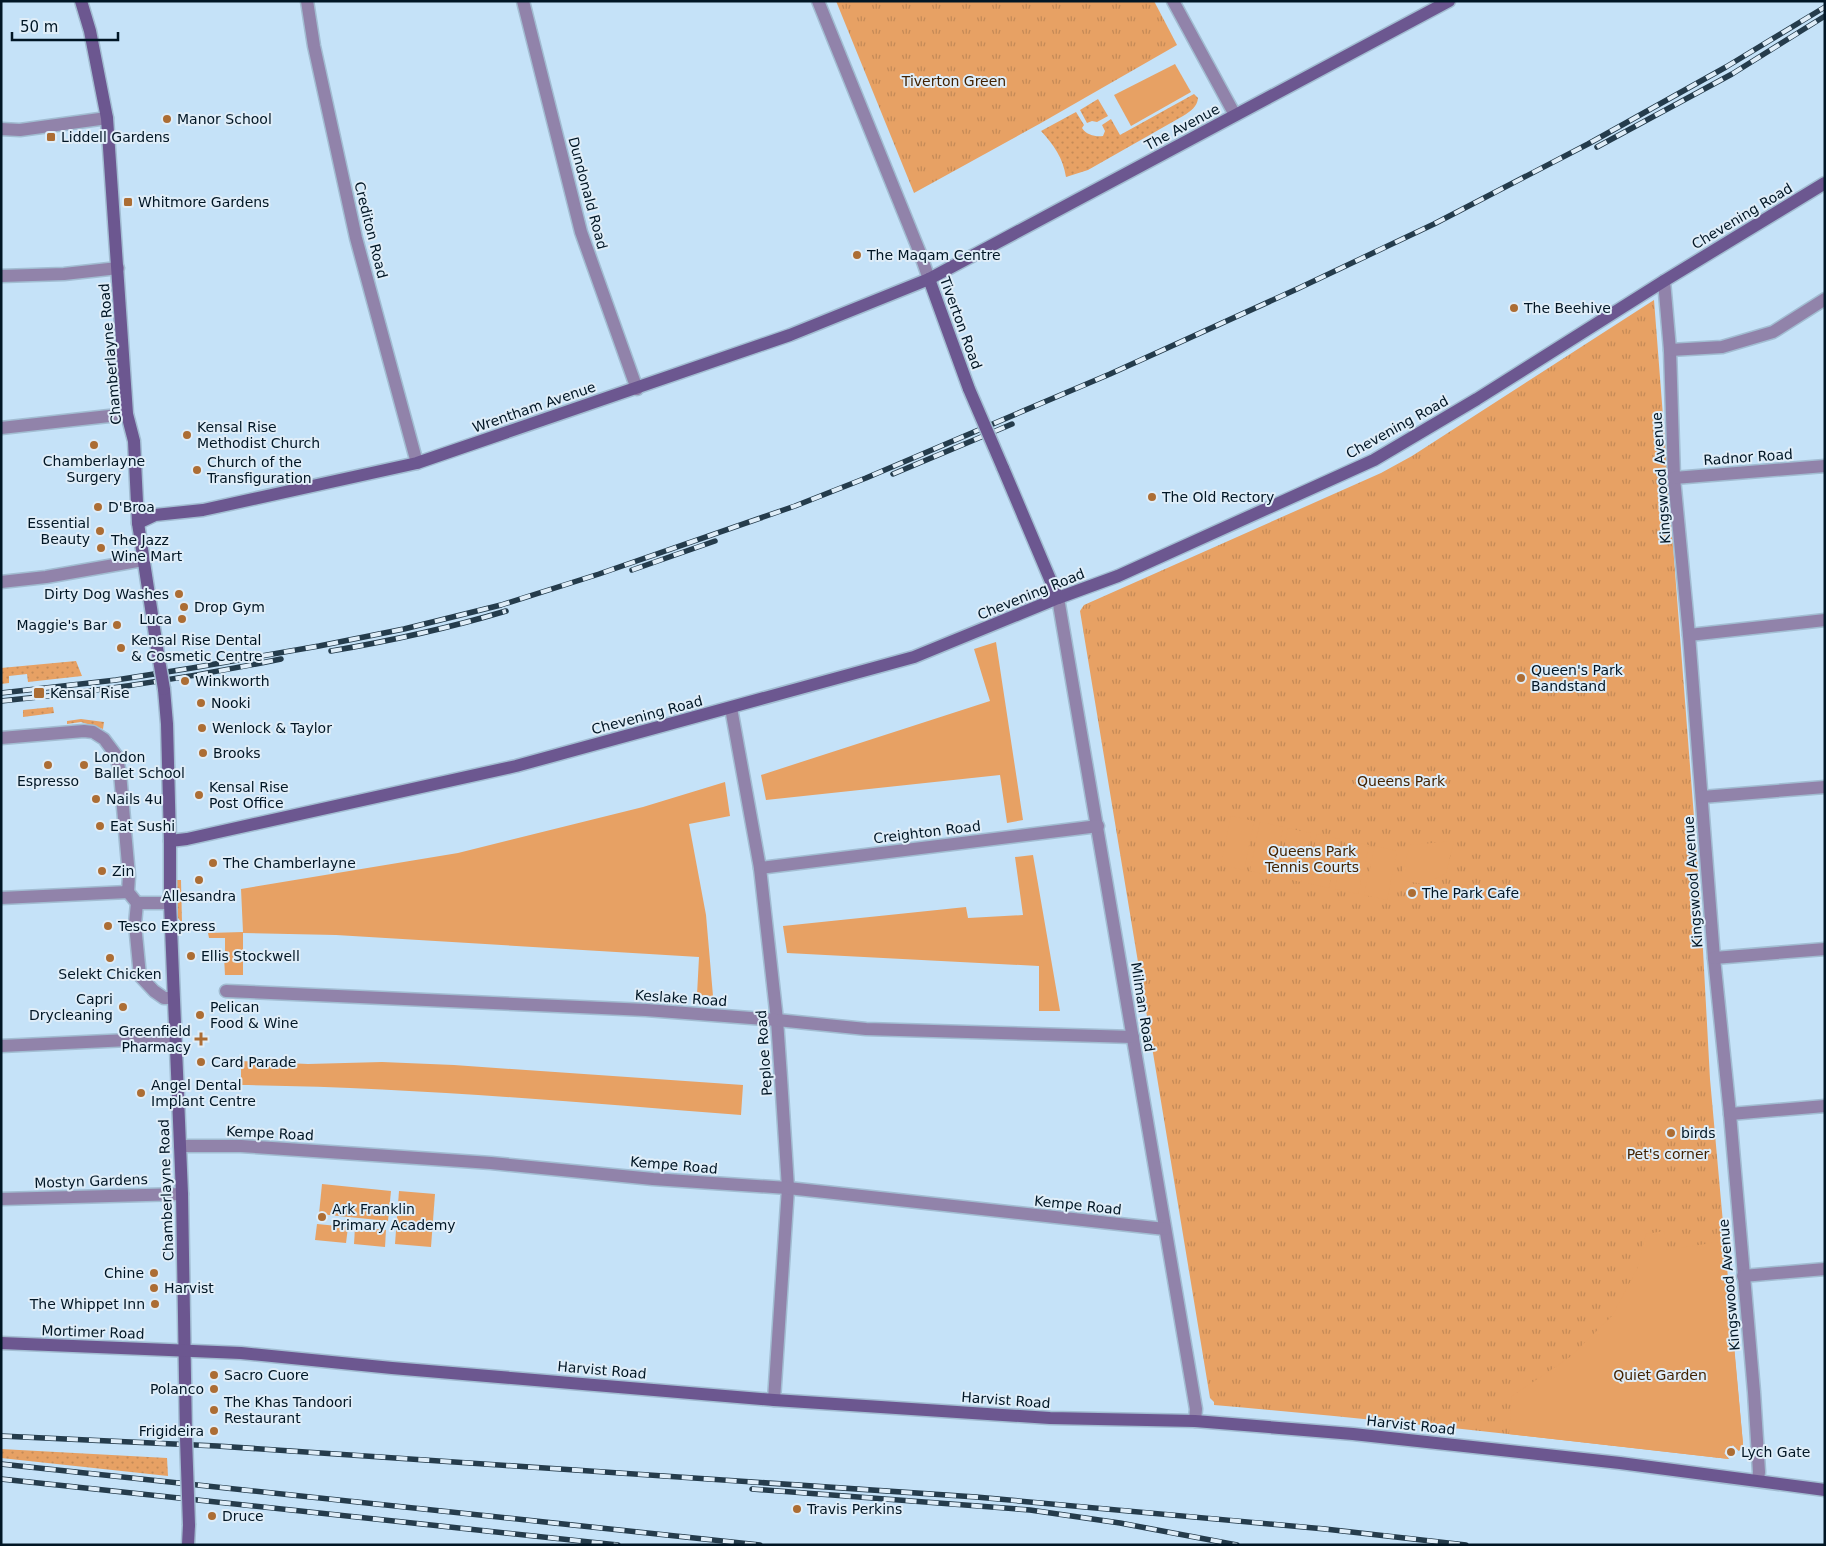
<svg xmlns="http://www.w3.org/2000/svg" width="1826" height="1546" viewBox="0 0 1826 1546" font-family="'DejaVu Sans',sans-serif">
	<defs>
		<pattern id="grass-dots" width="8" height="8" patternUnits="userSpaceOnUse" patternTransform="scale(1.25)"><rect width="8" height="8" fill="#e7a164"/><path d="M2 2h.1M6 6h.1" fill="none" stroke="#c48a57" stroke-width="1.8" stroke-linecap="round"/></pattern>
		<pattern id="park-tufts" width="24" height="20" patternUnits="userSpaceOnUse" patternTransform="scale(1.25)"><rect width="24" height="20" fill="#e7a164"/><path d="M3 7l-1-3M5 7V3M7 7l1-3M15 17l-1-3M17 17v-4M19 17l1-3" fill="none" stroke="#c48a57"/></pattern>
	</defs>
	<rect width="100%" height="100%" fill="#c5e2f8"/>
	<!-- grass -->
	<g fill="url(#grass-dots)">
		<path d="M 1194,94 L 1198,98 C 1197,107 1191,111 1183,116 L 1088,170 L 1066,177 C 1063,158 1054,145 1041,131 L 1076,112 L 1084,125 L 1082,128 C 1086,135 1096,137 1103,136 L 1105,131 L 1102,125 L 1111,119 L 1120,135 Z"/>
		<path d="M 1098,99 L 1108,116 L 1097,122 L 1092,121 L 1087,123 L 1080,110 Z"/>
		<path d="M 76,661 L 82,676 L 28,682 L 27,674 L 9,676 L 9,683 L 1,684 L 1,668 Z"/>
		<path d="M 53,707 L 54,713 L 23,717 L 23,710 Z"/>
		<path d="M 81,719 L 104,722 L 103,729 L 81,722 L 67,724 L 67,721 Z"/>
		<path d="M 177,880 L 181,880 L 182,923 L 178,918 Z"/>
		<path d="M 1,1449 L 167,1458 L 168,1476 L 1,1458 Z"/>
	</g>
	<!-- park -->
	<g fill="url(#park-tufts)">
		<path d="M 836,1 L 1154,1 L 1177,45 L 1041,123 L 914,193 Z"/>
		<path d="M 1654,300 L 1700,895 L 1710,1079 L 1743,1444 L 1739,1451 L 1733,1445 L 1724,1453 L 1729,1459 C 1558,1439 1386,1420 1214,1405 L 1214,1402 L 1210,1398 L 1080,611 L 1084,605 L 1381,473 L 1412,456 Z"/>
	</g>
	<!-- garden -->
	<g fill="#e7a164">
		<path d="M 1175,64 L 1191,92 L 1131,126 L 1114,95 Z"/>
		<path d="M 996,642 L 1023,820 L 1007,823 L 1000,775 L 766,800 L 761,775 L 990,701 L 974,649 Z"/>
		<path d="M 725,782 L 730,816 L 689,824 L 706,915 L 713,996 L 697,995 L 699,957 L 336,935 L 243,933 L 243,975 L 225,975 L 224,957 L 212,957 L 212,953 L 225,952 L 225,938 L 209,938 L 208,933 L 243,932 L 241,889 L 458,853 L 643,807 Z"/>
		<path d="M 1231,816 L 1254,821 L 1244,870 L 1221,865 Z"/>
		<path d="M 1260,822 L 1283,827 L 1273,876 L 1250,871 Z"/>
		<path d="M 1288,828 L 1311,833 L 1301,882 L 1279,877 Z"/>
		<path d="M 1317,834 L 1340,839 L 1329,888 L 1307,883 Z"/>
		<path d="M 1346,840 L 1369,845 L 1358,894 L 1335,889 Z"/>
		<path d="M 1454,841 L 1446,873 L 1433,880 L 1429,885 L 1400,880 L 1410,845 Z"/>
		<path d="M 1375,846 L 1397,851 L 1387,900 L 1364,895 Z"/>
		<path d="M 1033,855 L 1060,1011 L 1039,1011 L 1039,966 L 787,953 L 783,926 L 966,907 L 968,918 L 1023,915 L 1015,857 Z"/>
		<path d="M 241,1061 L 308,1064 L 382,1062 L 454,1065 L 743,1085 L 741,1115 C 575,1102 408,1087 241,1085 Z"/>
		<path d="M 322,1184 L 391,1191 L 388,1221 L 319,1214 Z"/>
		<path d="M 399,1191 L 435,1194 L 431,1247 L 395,1244 Z"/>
		<path d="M 317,1224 L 348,1227 L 346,1243 L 315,1240 Z"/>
		<path d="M 355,1227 L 386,1230 L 385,1247 L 354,1244 Z"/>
		<path d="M 1664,1231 L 1667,1250 L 1724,1241 L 1743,1444 L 1739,1451 L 1733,1445 L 1724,1453 L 1729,1459 L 1509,1434 L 1512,1396 L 1570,1357 L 1612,1316 L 1637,1269 L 1646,1234 Z"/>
	</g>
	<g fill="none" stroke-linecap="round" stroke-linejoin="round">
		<!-- street casing -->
		<g stroke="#a2bdd2" stroke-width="15">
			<g id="street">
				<path d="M 307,1 L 314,46 L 356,238 L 417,463"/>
				<path d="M 523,1 L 581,232 L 637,389"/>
				<path d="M 818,1 L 920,253 L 929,279"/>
				<path d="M 1173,1 L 1235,115"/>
				<path d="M 1,129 L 20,130 L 107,118"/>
				<path d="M 1,276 L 64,274 L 118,268"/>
				<path d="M 1664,281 L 1670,350 L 1674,478 L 1689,635 L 1714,958 L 1730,1114 L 1754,1392 L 1759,1472 L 1758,1480"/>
				<path d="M 1670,350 L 1722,347 L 1773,332 L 1825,299"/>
				<path d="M 1,428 L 127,414"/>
				<path d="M 1674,478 L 1825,466"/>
				<path d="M 1,582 L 46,577 L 143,560"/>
				<path d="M 1058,598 L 1196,1409 L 1195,1421"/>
				<path d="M 1689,635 L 1825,620"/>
				<path d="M 731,708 L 760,868 L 777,1020 L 781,1078 L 788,1188 L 774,1400"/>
				<path d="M 1,738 L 84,731 L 93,732 L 104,739 L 116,755 L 120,773 L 129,876 L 128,892 L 137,903 L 135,924 L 140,976 L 154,991 L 164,998 L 173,998"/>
				<path d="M 1702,797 L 1825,787"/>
				<path d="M 760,868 L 1098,826"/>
				<path d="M 1,898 L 128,892"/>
				<path d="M 137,903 L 170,903"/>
				<path d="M 1714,958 L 1825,949"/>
				<path d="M 226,991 L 646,1010 L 777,1020 L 866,1029 L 1133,1037"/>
				<path d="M 1,1046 L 129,1040 L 136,1042 L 175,1040"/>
				<path d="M 1730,1114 L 1825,1106"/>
				<path d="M 180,1146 L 241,1146 L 491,1163 L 653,1179 L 788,1188 L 1165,1229"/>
				<path d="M 1,1199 L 182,1194"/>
				<path d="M 1743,1276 L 1825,1269"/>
			</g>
		</g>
		<!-- secondary casing -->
		<g stroke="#a2bdd2" stroke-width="15">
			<g id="secondary">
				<path d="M 81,1 L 90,31 L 107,118 L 127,414 L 134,441 L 138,523 L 158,654"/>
				<path d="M 929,279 L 969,389"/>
				<path d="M 1003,468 L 1058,598"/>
				<path d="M 138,523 L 155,515 L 203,510 L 417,463 L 790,335 L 929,279 L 1449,1"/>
				<path d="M 164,689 L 167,724 L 170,841 L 170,903 L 182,1194 L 186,1438"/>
				<path d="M 170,841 L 187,839 L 516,766 L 914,657 L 1058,598 L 1118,576 L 1374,460 L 1477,399 L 1664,281 L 1825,183"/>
				<path d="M 1,1343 L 241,1353 L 392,1368 L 774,1400 L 1050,1418 L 1195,1421 L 1353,1434 L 1620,1463 L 1825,1490"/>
				<path d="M 188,1545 L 189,1525"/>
			</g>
		</g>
		<!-- street -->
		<use href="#street" stroke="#9183aa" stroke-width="12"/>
		<!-- secondary -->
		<use href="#secondary" stroke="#6c5790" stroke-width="12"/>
		<!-- rail casing -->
		<g stroke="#253c4c" stroke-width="5.5">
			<g id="rail">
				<path d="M 1597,147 L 1732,74 L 1825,16"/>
				<path d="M 893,474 L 1012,424"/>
				<path d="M 632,570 L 715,541"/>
				<path d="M 331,651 C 390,641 449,628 506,611"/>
				<path d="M 1,693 L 116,680 L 192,668 L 319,646 L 404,629 L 501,605 L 599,574 L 795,506 L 866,478 L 1110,374 L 1297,289 L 1434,224 L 1588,144 L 1726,67 L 1825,7"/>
				<path d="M 1,701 C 96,692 189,678 281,659"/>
				<path d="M 1,1436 L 217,1446 L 976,1497 L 1325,1529 L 1466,1545"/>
				<path d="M 1,1464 L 760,1545"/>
				<path d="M 1,1479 L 618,1545"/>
				<path d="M 752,1489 L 1030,1510 L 1120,1523 L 1237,1545"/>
			</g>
		</g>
		<!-- rail -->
		<use href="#rail" stroke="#dfedf8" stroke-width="4" stroke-dasharray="11" stroke-linecap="butt"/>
		<!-- secondary-bridge casing -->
		<g stroke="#a2bdd2" stroke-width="15" stroke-linecap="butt">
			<g id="secondary-bridge">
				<path d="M 969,389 L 1003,468"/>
				<path d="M 158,654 L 164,689"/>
				<path d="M 186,1438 L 189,1525"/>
			</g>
		</g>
		<!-- secondary-bridge -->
		<use href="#secondary-bridge" stroke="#6c5790" stroke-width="12"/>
	</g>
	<!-- markers -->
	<g fill="#ac6d34" stroke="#dfedf8" stroke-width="2">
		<circle cx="167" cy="119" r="5"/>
		<rect x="46" y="132" width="10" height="10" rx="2.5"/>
		<rect x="123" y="197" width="10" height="10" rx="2.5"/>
		<circle cx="857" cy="255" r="5"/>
		<circle cx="1514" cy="308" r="5"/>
		<circle cx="187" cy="435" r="5"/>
		<circle cx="94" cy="445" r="5"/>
		<circle cx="197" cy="470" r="5"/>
		<circle cx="1152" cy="497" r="5"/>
		<circle cx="98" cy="507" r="5"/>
		<circle cx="100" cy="531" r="5"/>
		<circle cx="101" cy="548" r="5"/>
		<circle cx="179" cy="594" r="5"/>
		<circle cx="184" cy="607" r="5"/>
		<circle cx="182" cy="619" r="5"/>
		<circle cx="117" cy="625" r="5"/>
		<circle cx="121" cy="648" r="5"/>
		<circle cx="1521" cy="678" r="5"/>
		<circle cx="185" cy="681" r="5"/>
		<rect x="33" y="687" width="12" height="12" rx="2.5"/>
		<circle cx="201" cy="703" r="5"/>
		<circle cx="202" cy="728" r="5"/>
		<circle cx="203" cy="753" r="5"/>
		<circle cx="48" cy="765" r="5"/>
		<circle cx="84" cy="765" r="5"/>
		<circle cx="199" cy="795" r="5"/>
		<circle cx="96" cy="799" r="5"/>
		<circle cx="100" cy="826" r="5"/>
		<circle cx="213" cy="863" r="5"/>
		<circle cx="102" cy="871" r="5"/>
		<circle cx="199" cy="880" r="5"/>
		<circle cx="1412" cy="893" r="5"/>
		<circle cx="108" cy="926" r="5"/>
		<circle cx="191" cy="956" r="5"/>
		<circle cx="110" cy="958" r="5"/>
		<circle cx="123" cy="1007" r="5"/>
		<circle cx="200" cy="1015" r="5"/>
		<path d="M198.5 1031.5h5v5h5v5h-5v5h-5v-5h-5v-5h5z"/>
		<circle cx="201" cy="1062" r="5"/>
		<circle cx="141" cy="1093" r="5"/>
		<circle cx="1671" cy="1133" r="5"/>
		<circle cx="322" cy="1217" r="5"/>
		<circle cx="154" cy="1273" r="5"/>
		<circle cx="154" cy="1288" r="5"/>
		<circle cx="155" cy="1304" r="5"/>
		<circle cx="214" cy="1375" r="5"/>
		<circle cx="214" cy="1389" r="5"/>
		<circle cx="214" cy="1410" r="5"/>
		<circle cx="214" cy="1431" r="5"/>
		<circle cx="1731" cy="1452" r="5"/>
		<circle cx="797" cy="1509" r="5"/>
		<circle cx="212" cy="1516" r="5"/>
	</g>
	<g text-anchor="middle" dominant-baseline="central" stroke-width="4" stroke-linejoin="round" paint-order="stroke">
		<!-- park labels -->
		<g font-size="14" fill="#422201" stroke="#dfedf8">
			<text x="954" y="81">Tiverton Green</text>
			<text x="1401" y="781">Queens Park</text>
			<text x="1312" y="851">Queens Park<tspan x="1312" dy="16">Tennis Courts</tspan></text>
			<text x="1668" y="1154">Pet's corner</text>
			<text x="1660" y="1375">Quiet Garden</text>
		</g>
		<!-- poi labels -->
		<g font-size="14" fill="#011625" stroke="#dfedf8" text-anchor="start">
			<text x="177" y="119">Manor School</text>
			<text x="61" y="137">Liddell Gardens</text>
			<text x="138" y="202">Whitmore Gardens</text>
			<text x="867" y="255">The Maqam Centre</text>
			<text x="1524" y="308">The Beehive</text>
			<text x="197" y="427">Kensal Rise<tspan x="197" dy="16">Methodist Church</tspan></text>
			<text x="94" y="461" text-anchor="middle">Chamberlayne<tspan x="94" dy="16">Surgery</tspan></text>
			<text x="207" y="462">Church of the<tspan x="207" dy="16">Transfiguration</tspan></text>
			<text x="1162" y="497">The Old Rectory</text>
			<text x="108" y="507">D'Broa</text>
			<text x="90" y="523" text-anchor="end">Essential<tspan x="90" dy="16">Beauty</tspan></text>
			<text x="111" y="540">The Jazz<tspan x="111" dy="16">Wine Mart</tspan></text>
			<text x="169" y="594" text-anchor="end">Dirty Dog Washes</text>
			<text x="194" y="607">Drop Gym</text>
			<text x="172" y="619" text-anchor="end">Luca</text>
			<text x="107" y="625" text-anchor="end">Maggie's Bar</text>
			<text x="131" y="640">Kensal Rise Dental<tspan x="131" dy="16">&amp; Cosmetic Centre</tspan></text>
			<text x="1531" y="670">Queen's Park<tspan x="1531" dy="16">Bandstand</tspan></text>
			<text x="195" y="681">Winkworth</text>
			<text x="50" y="693">Kensal Rise</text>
			<text x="211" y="703">Nooki</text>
			<text x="212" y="728">Wenlock &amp; Taylor</text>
			<text x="213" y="753">Brooks</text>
			<text x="94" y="757">London<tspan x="94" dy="16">Ballet School</tspan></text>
			<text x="48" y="781" text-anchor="middle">Espresso</text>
			<text x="209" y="787">Kensal Rise<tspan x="209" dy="16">Post Office</tspan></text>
			<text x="106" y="799">Nails 4u</text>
			<text x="110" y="826">Eat Sushi</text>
			<text x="223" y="863">The Chamberlayne</text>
			<text x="112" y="871">Zin</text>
			<text x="1422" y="893">The Park Cafe</text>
			<text x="199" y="896" text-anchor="middle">Allesandra</text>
			<text x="118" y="926">Tesco Express</text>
			<text x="201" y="956">Ellis Stockwell</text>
			<text x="110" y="974" text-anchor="middle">Selekt Chicken</text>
			<text x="113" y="999" text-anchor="end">Capri<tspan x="113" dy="16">Drycleaning</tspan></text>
			<text x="210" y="1007">Pelican<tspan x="210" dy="16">Food &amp; Wine</tspan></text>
			<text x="191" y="1031" text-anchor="end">Greenfield<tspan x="191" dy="16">Pharmacy</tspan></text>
			<text x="211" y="1062">Card Parade</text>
			<text x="151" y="1085">Angel Dental<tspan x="151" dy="16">Implant Centre</tspan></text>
			<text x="1681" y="1133">birds</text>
			<text x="332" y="1209">Ark Franklin<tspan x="332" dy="16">Primary Academy</tspan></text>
			<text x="144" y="1273" text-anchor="end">Chine</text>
			<text x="164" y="1288">Harvist</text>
			<text x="145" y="1304" text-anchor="end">The Whippet Inn</text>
			<text x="224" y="1375">Sacro Cuore</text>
			<text x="204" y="1389" text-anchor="end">Polanco</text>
			<text x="224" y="1402">The Khas Tandoori<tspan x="224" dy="16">Restaurant</tspan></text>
			<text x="204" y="1431" text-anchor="end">Frigideira</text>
			<text x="1741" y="1452">Lych Gate</text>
			<text x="807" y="1509">Travis Perkins</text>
			<text x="222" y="1516">Druce</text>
		</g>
		<!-- street labels -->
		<g font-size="14" fill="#011625" stroke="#dfedf8">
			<text transform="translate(1182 127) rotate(-28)">The Avenue</text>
			<text transform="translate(588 193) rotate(75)">Dundonald Road</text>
			<text transform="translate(1742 216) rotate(-31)">Chevening Road</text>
			<text transform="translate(371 230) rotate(76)">Crediton Road</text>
			<text transform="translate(961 323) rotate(70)">Tiverton Road</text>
			<text transform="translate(110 354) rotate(-95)">Chamberlayne Road</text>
			<text transform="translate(534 407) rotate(-19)">Wrentham Avenue</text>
			<text transform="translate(1397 427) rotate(-29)">Chevening Road</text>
			<text transform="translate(1748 457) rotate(-4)">Radnor Road</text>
			<text transform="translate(1661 478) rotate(-94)">Kingswood Avenue</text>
			<text transform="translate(1031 594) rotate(-22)">Chevening Road</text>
			<text transform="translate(647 715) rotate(-15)">Chevening Road</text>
			<text transform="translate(927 832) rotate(-7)">Creighton Road</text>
			<text transform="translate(1693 882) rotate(-94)">Kingswood Avenue</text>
			<text transform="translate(681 998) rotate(4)">Keslake Road</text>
			<text transform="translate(1143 1007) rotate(81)">Milman Road</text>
			<text transform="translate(764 1053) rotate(-94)">Peploe Road</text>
			<text transform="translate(270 1133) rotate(3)">Kempe Road</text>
			<text transform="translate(674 1165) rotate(5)">Kempe Road</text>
			<text transform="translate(91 1181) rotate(-2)">Mostyn Gardens</text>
			<text transform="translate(166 1190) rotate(-92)">Chamberlayne Road</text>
			<text transform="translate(1078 1205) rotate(6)">Kempe Road</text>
			<text transform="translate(1729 1285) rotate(-95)">Kingswood Avenue</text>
			<text transform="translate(93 1332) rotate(2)">Mortimer Road</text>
			<text transform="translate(602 1370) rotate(5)">Harvist Road</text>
			<text transform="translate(1006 1400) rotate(4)">Harvist Road</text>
			<text transform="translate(1411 1425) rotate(6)">Harvist Road</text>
		</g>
	</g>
	<!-- border -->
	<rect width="1826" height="1546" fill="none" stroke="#011625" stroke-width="5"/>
	<!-- scale -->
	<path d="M12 32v8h106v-8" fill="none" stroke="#011625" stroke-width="2.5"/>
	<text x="20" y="32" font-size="15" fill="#011625" stroke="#dfedf8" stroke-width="4" paint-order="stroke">50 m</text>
</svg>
